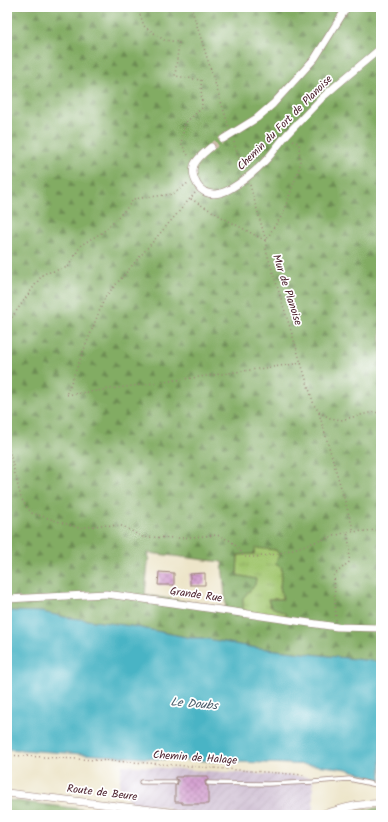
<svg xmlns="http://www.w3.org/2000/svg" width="388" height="822" viewBox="0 0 388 822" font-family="Kalam,sans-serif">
	<defs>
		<pattern id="industrial-furrows" width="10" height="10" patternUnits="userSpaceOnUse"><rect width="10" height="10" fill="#cebed2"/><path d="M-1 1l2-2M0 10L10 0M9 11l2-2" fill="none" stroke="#b2a3b4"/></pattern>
		<pattern id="grass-tufts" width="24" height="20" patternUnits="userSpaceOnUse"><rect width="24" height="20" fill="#a3c771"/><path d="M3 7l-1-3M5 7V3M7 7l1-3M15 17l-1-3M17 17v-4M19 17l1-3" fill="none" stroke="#8eaa62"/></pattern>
		<pattern id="forest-firs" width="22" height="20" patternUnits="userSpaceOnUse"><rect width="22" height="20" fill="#82ac63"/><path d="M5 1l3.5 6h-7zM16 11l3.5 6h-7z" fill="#6c8b52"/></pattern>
		<pattern id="building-cross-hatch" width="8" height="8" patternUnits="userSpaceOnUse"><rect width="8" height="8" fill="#d39dcf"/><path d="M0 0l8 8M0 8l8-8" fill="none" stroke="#ad7fa8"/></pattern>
	</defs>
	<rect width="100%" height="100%" fill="#fff"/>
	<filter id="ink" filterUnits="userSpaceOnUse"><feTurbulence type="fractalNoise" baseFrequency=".025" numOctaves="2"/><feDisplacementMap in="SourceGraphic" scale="8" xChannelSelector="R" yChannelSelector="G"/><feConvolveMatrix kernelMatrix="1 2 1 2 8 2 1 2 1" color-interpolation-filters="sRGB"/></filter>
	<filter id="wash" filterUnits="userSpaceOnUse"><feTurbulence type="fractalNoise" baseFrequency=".012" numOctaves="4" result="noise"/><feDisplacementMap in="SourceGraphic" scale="16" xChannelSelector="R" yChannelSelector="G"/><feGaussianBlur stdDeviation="0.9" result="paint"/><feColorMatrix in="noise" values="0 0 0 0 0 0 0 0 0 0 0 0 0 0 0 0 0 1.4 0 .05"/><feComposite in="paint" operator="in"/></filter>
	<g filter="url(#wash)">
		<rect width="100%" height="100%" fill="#ede5c9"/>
		<!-- industrial -->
		<path fill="url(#industrial-furrows)" d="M 122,765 L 209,771 L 313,777 L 313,814 L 305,815 L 218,815 L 168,810 L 168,807 L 133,803 L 119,787 Z"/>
		<!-- grass -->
		<path fill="url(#grass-tufts)" stroke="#76734e" d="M 256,547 L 276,550 L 279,555 L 282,568 L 280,587 L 283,599 L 268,599 L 270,606 L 287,614 L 285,618 L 243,611 L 242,598 L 255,585 L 237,575 L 238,555 L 254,554 Z"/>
		<!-- forest -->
		<g fill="url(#forest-firs)" stroke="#666647" fill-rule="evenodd">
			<path d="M 7,7 L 381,7 L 381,662 L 250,647 L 202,638 L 191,638 L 131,626 L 64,617 L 42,612 L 7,611 ZM 256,548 L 276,550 L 279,555 L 275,564 L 282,568 L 280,587 L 283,599 L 268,599 L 270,606 L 286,614 L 285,618 L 243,611 L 243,598 L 255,585 L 256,579 L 237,575 L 238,555 L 254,554 ZM 149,553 L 222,562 L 226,608 L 145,595 Z"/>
			<path d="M 7,800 L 106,812 L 145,815 L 7,815 Z"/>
			<path d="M 375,808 L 381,809 L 381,815 L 341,815 Z"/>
		</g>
		<!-- water -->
		<path fill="#48b4c5" stroke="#496a78" d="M 7,611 L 42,612 L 64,617 L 131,626 L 191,638 L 202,638 L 250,647 L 381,662 L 381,780 L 347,769 L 315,765 L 159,759 L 7,749 Z"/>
		<g id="blocks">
			<!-- building -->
			<g fill="url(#building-cross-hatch)">
				<path d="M 159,572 L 174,573 L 174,585 L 158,585 Z"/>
				<path d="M 205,573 L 205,585 L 190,585 L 190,574 Z"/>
				<path d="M 182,776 L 208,776 L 208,780 L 205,781 L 205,783 L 206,786 L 208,786 L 208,804 L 182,804 L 182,802 L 175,802 L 175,785 L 177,785 L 178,782 L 178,780 L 175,779 L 175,777 L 182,777 Z"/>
			</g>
		</g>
	</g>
	<g filter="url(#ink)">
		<use href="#blocks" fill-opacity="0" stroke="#9c827a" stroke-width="1"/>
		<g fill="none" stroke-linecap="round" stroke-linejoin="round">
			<!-- minor-tunnel -->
			<path stroke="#ccbda9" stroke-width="7" stroke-dasharray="7 3.5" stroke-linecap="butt" d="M 211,147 L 223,139"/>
			<!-- service casing -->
			<g stroke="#9c827a" stroke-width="5">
				<g id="service">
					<path d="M 141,782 L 175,782"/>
					<path d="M 208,783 L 268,784 L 313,782 L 349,779 L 381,786"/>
				</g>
			</g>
			<!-- minor casing -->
			<g stroke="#9c827a" stroke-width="8">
				<g id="minor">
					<path d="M 223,139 L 257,118 L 273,104 L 315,58 L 347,7"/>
					<path d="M 211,147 C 205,152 197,158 194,165 C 193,169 193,176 195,180 C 201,196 216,197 230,189 C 244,181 257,170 268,158 C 276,149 282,139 291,130 C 302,119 312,108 323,97 C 342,80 362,64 381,48"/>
					<path d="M 7,599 L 106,594 L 173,603 L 337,627 L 381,628"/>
					<path d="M 7,793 L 195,815"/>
					<path d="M 319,815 C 339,810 360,802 381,804"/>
				</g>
			</g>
			<!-- path -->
			<g stroke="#9c827a" stroke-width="1.5" stroke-dasharray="1 3" stroke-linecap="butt">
				<path d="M 139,7 L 139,12 L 144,26 L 164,40 L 179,42 L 175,76 L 201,80 L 202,108 L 185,123 L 181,143 L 189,157"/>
				<path d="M 191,7 L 229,127"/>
				<path d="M 293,140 L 299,144 L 300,166 L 282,216 L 273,228 L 266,241 L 266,250 L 314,405 L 319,412 L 330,418 L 341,420 L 373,412 L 381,413"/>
				<path d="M 234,142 L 239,159 L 247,169"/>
				<path d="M 250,185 L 266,241"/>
				<path d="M 195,193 L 105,297 L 66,395 L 302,363"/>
				<path d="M 191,199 L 227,220 L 266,241"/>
				<path d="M 7,324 L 43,274 L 68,267 L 81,245 L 103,232 L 126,209 L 134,199 L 173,194 L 188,183"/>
				<path d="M 319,413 L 354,532"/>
				<path d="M 7,442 L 21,498 L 26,506 L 32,513 L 79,528 L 102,525 L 123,526 L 142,537 L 180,538 L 217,535 L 231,541 L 237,547 L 244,557 L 255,557 L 277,554 L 347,532"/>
				<path d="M 336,620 L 334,575 L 349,562 L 350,549 L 347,532 L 381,530"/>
				<path d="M 7,755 L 148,763 L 304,775"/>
			</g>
			<!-- service -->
			<use href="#service" stroke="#fff" stroke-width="3.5"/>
			<!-- minor -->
			<use href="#minor" stroke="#fff" stroke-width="7"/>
		</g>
	</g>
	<g text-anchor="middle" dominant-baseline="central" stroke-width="3.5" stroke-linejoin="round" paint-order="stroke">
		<!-- street labels -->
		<g font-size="11" fill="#4a1f2b" stroke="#fff">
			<text transform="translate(285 123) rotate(-45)">Chemin du Fort de Planoise</text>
			<text transform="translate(287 290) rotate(72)">Mur de Planoise</text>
			<text transform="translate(196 595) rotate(8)">Grande Rue</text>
			<text transform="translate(195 758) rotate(4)">Chemin de Halage</text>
			<text transform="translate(102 793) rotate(7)">Route de Beure</text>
		</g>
		<!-- water labels -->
		<g font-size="12" font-style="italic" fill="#495b69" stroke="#fff">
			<text transform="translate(194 704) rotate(5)">Le Doubs</text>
		</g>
	</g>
	<!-- margin -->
	<rect width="388" height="822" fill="none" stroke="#fff" stroke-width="24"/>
</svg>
